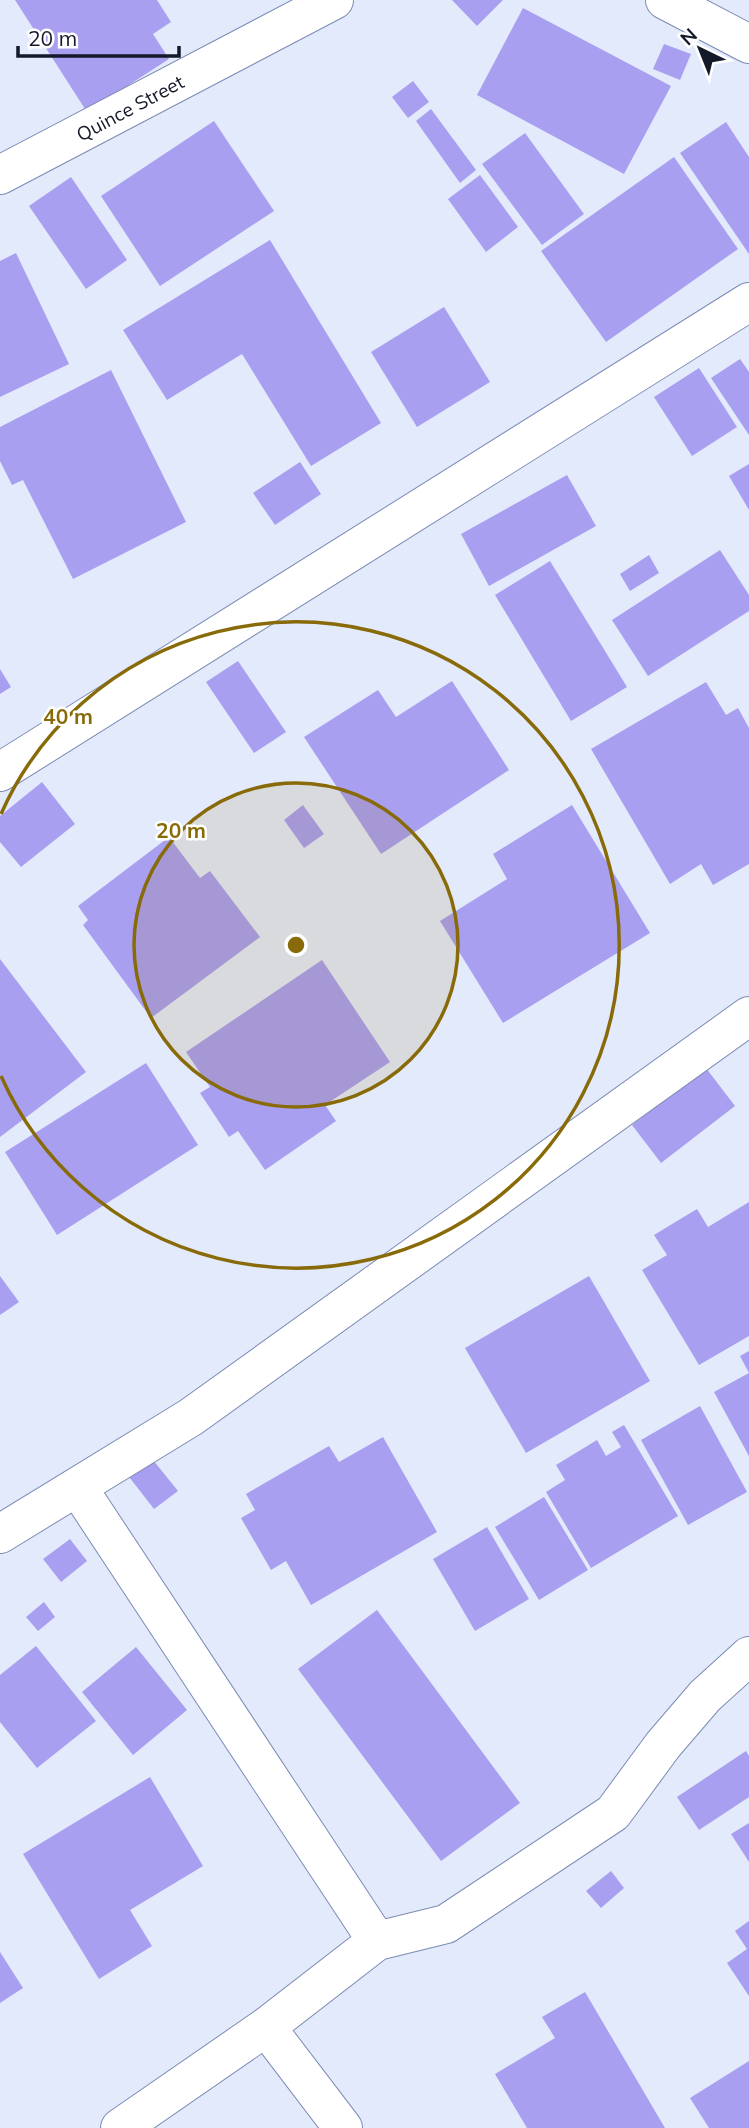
<svg xmlns="http://www.w3.org/2000/svg" width="749" height="2128" viewBox="0 0 749 2128" font-family="Mulish,sans-serif">
	<rect width="100%" height="100%" fill="#e3eafc"/>
	<!-- building -->
	<g fill="#a99ff1">
		<path d="M 15,0 L 157,0 L 171,22 L 153,34 L 169,59 L 87,112 Z"/>
		<path d="M 452,0 L 503,0 L 477,26 Z"/>
		<path d="M 523,8 L 671,86 L 624,174 L 477,95 Z"/>
		<path d="M 664,44 L 691,54 L 680,80 L 653,69 Z"/>
		<path d="M 413,81 L 429,102 L 408,118 L 392,97 Z"/>
		<path d="M 431,109 L 476,170 L 460,183 L 416,121 Z"/>
		<path d="M 214,121 L 274,211 L 160,286 L 101,196 Z"/>
		<path d="M 726,122 L 749,157 L 749,254 L 680,153 Z"/>
		<path d="M 525,133 L 584,214 L 542,245 L 482,164 Z"/>
		<path d="M 674,157 L 738,249 L 606,342 L 541,251 Z"/>
		<path d="M 480,175 L 518,227 L 486,252 L 448,199 Z"/>
		<path d="M 71,177 L 127,260 L 86,289 L 29,206 Z"/>
		<path d="M 270,240 L 381,423 L 311,466 L 242,354 L 167,400 L 123,330 Z"/>
		<path d="M 16,253 L 69,364 L 0,397 L 0,261 Z"/>
		<path d="M 444,307 L 490,382 L 417,427 L 371,352 Z"/>
		<path d="M 740,359 L 749,372 L 749,435 L 711,378 Z"/>
		<path d="M 699,368 L 737,427 L 692,456 L 654,397 Z"/>
		<path d="M 111,370 L 186,522 L 73,579 L 23,480 L 12,485 L 0,461 L 0,427 Z"/>
		<path d="M 300,462 L 321,494 L 275,525 L 253,493 Z"/>
		<path d="M 749,464 L 749,510 L 729,476 Z"/>
		<path d="M 567,475 L 596,526 L 489,586 L 461,534 Z"/>
		<path d="M 720,550 L 749,595 L 749,611 L 648,676 L 612,620 Z"/>
		<path d="M 649,555 L 659,573 L 630,591 L 620,574 Z"/>
		<path d="M 550,561 L 627,687 L 571,721 L 495,595 Z"/>
		<path d="M 238,661 L 286,732 L 254,753 L 206,682 Z"/>
		<path d="M 0,669 L 11,687 L 0,694 Z"/>
		<path d="M 452,681 L 509,770 L 381,854 L 304,737 L 378,690 L 396,717 Z"/>
		<path d="M 706,682 L 726,715 L 738,708 L 749,728 L 749,864 L 713,885 L 701,864 L 670,884 L 591,749 Z"/>
		<path d="M 42,782 L 75,824 L 21,867 L 0,842 L 0,816 Z"/>
		<path d="M 303,805 L 324,834 L 304,848 L 284,820 Z"/>
		<path d="M 572,805 L 650,933 L 503,1023 L 440,921 L 507,879 L 493,854 Z"/>
		<path d="M 169,837 L 200,878 L 210,871 L 260,937 L 151,1018 L 83,925 L 88,920 L 78,906 Z"/>
		<path d="M 0,959 L 86,1072 L 0,1137 Z"/>
		<path d="M 322,960 L 390,1062 L 325,1105 L 336,1121 L 265,1170 L 238,1131 L 229,1137 L 200,1093 L 210,1087 L 186,1052 Z"/>
		<path d="M 146,1063 L 198,1145 L 57,1235 L 5,1152 Z"/>
		<path d="M 706,1068 L 735,1106 L 661,1163 L 632,1125 Z"/>
		<path d="M 749,1202 L 749,1336 L 699,1365 L 642,1270 L 667,1255 L 654,1235 L 697,1209 L 708,1227 Z"/>
		<path d="M 0,1276 L 19,1302 L 0,1315 Z"/>
		<path d="M 589,1276 L 650,1381 L 526,1453 L 465,1348 Z"/>
		<path d="M 749,1351 L 749,1456 L 714,1392 L 749,1373 L 740,1356 Z"/>
		<path d="M 700,1406 L 747,1492 L 688,1525 L 641,1440 Z"/>
		<path d="M 624,1425 L 678,1516 L 591,1568 L 546,1492 L 565,1480 L 556,1465 L 597,1440 L 606,1456 L 621,1447 L 612,1432 Z"/>
		<path d="M 383,1437 L 437,1532 L 311,1605 L 286,1561 L 271,1570 L 241,1518 L 255,1510 L 246,1494 L 329,1446 L 339,1462 Z"/>
		<path d="M 149,1455 L 178,1491 L 154,1509 L 126,1473 Z"/>
		<path d="M 544,1497 L 588,1570 L 539,1600 L 495,1527 Z"/>
		<path d="M 487,1527 L 529,1599 L 475,1631 L 433,1559 Z"/>
		<path d="M 70,1539 L 87,1561 L 61,1582 L 43,1559 Z"/>
		<path d="M 44,1602 L 55,1617 L 38,1631 L 26,1617 Z"/>
		<path d="M 377,1610 L 520,1803 L 441,1861 L 298,1669 Z"/>
		<path d="M 36,1646 L 96,1721 L 37,1768 L 0,1722 L 0,1675 Z"/>
		<path d="M 136,1647 L 187,1710 L 133,1755 L 82,1692 Z"/>
		<path d="M 746,1751 L 749,1756 L 749,1797 L 699,1830 L 677,1797 Z"/>
		<path d="M 150,1777 L 203,1866 L 130,1910 L 152,1946 L 99,1979 L 23,1854 Z"/>
		<path d="M 749,1823 L 749,1862 L 731,1834 Z"/>
		<path d="M 611,1871 L 624,1888 L 601,1908 L 586,1891 Z"/>
		<path d="M 749,1921 L 749,1996 L 727,1963 L 747,1949 L 735,1931 Z"/>
		<path d="M 0,1952 L 23,1988 L 0,2003 Z"/>
		<path d="M 585,1992 L 665,2128 L 527,2128 L 495,2074 L 555,2038 L 542,2017 Z"/>
		<path d="M 749,2061 L 749,2128 L 709,2128 L 690,2098 Z"/>
	</g>
	<g fill="none" stroke-linecap="round" stroke-linejoin="round">
		<!-- street casing -->
		<g stroke="#7c8bb4" stroke-width="40">
			<g id="street">
				<path d="M 665,0 L 749,44"/>
				<path d="M 0,175 L 334,0"/>
				<path d="M 0,772 L 749,302"/>
				<path d="M 78,1488 L 377,1941"/>
				<path d="M 0,1534 L 191,1417 L 749,1016"/>
				<path d="M 266,2027 L 343,2128"/>
				<path d="M 120,2128 L 266,2027 L 377,1941 L 446,1924 L 613,1813 L 663,1745 L 705,1696 L 749,1656"/>
			</g>
		</g>
		<!-- street -->
		<use href="#street" stroke="#fff" stroke-width="38"/>
	</g>
	<!-- distance rings -->
	<circle cx="296" cy="945" r="162" fill="#886a08" fill-opacity=".12"/>
	<g fill="none" stroke="#886a08" stroke-width="3.5">
		<circle cx="296" cy="945" r="162"/>
		<path d="M1 814A323 323 0 1 1 1 1076"/>
	</g>
	<g text-anchor="middle" dominant-baseline="central" stroke-width="5" stroke-linejoin="round" paint-order="stroke">
		<!-- street labels -->
		<g font-size="19" fill="#131928" stroke="#fff">
			<text transform="translate(130 108) rotate(-28)">Quince Street</text>
		</g>
	</g>
	<circle cx="296" cy="945" r="10" fill="#886a08" stroke="#fff" stroke-width="3.5"/>
	<g font-size="21" text-anchor="middle" font-weight="bold" fill="#886a08" stroke="#fff" stroke-width="5" stroke-linejoin="round" paint-order="stroke">
		<text x="68" y="724">40 m</text>
		<text x="181" y="838">20 m</text>
	</g>
	<!-- north arrow -->
	<g transform="translate(700 49) rotate(317)" stroke="#ffffff" stroke-width="5" paint-order="stroke">
	<path d="M0-5L12 26L0 18L-12 26Z" fill="#131928"/>
	<text y="-10" font-size="19" font-weight="bold" text-anchor="middle" fill="#131928">N</text>
	</g>
	<!-- scale -->
	<path d="M18 46v10h161v-10" fill="none" stroke="#131928" stroke-width="3.5"/>
	<text x="28" y="46" font-size="21" fill="#131928" stroke="#ffffff" stroke-width="5" paint-order="stroke">20 m</text>
</svg>
